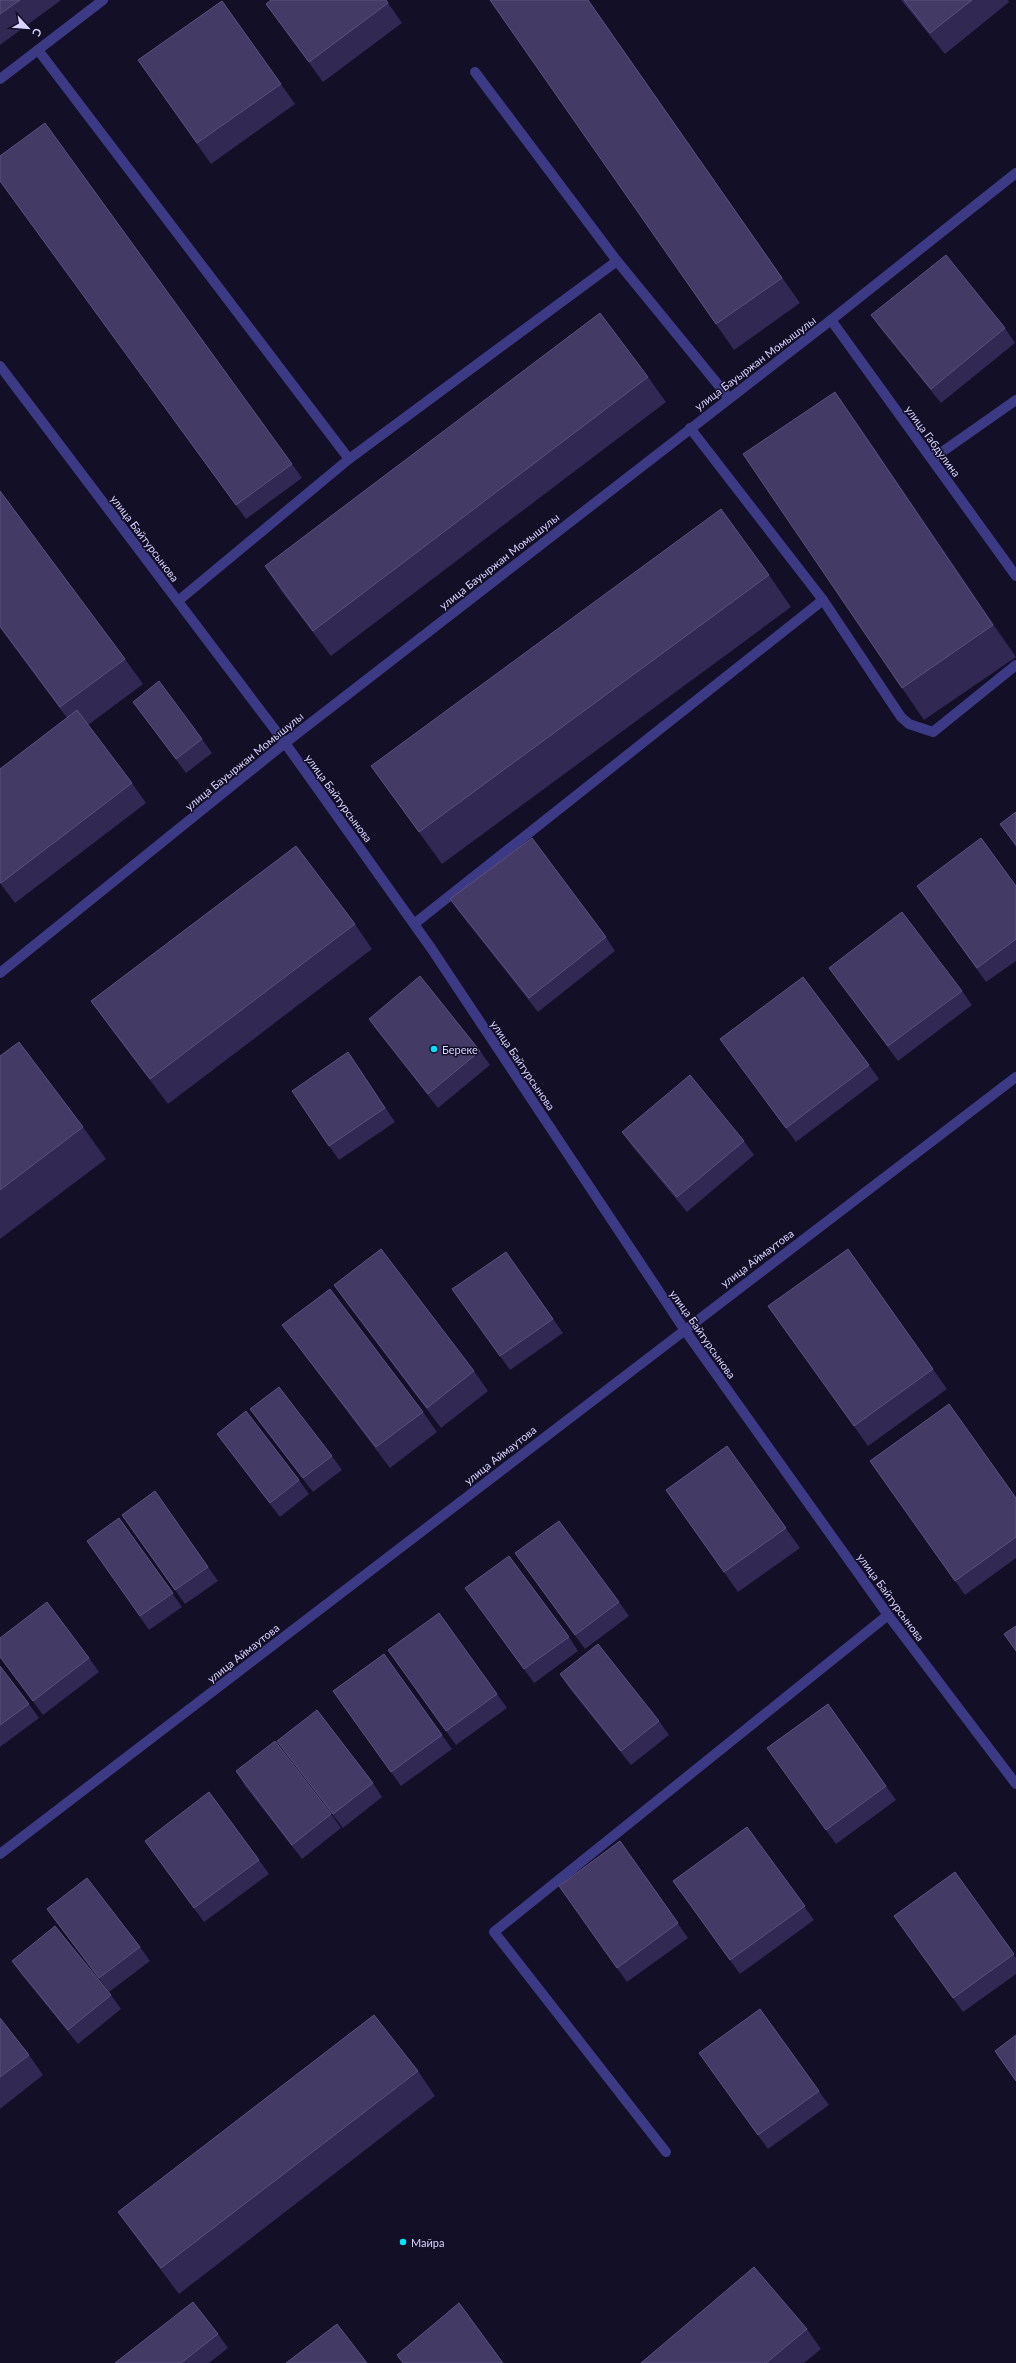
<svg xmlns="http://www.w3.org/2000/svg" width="1016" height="2363" viewBox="0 0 1016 2363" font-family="Lato,sans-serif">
	<rect width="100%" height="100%" fill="#130f26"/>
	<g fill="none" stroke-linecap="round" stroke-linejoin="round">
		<!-- lane -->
		<g stroke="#3d3a85" stroke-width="10">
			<path d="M 38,50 L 349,459"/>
			<path d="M 475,72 L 617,261"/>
			<path d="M 178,601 L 349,459 L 617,261 L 729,398"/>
		</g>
		<!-- street -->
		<g stroke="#3d3a85" stroke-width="10">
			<path d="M 0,79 L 103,0"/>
			<path d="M 831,320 L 1016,576"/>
			<path d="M 0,366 L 285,743 L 431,948 L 684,1329 L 888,1615 L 1016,1784"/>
			<path d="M 690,428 L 823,600 L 901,717 L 909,724 L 933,732 L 1016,665"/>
			<path d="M 932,459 L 1016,400"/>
			<path d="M 414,924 L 823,600"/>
			<path d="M 0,973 L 285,743 L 831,320 L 1016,173"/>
			<path d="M 0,1854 L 1016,1077"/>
			<path d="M 666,2152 L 494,1932 L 888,1615"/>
		</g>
	</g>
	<!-- wall -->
	<g fill="#312854">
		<path d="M 0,0 L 61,0 L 0,45 Z"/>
		<path d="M 386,0 L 402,23 L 323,82 L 266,4 Z"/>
		<path d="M 490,0 L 588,0 L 800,303 L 734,350 Z"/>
		<path d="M 901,0 L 1008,0 L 1009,2 L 945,54 Z"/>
		<path d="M 222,1 L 295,104 L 211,164 L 138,60 Z"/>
		<path d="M 0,156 L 292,464 L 302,478 L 246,519 L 0,181 Z"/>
		<path d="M 871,315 L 1005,328 L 1015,343 L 941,403 L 881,329 Z"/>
		<path d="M 648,377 L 666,402 L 331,656 L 282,592 L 265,566 Z"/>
		<path d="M 858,424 L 1016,657 L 924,720 L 902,688 Z"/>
		<path d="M 0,491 L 125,659 L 143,684 L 88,725 L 132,783 L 146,803 L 15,903 L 0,883 L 0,769 L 67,718 L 0,628 Z"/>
		<path d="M 769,575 L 791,607 L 442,864 L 394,798 L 371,766 Z"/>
		<path d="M 133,702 L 202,739 L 212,753 L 186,773 Z"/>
		<path d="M 1016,812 L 1016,847 L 1000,824 Z"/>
		<path d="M 1016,886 L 1016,961 L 986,982 L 927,900 Z"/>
		<path d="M 450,899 L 606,937 L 615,951 L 538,1012 L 460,913 Z"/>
		<path d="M 355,924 L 372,949 L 168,1104 L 109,1026 L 91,1001 Z"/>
		<path d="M 829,968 L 962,991 L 972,1005 L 898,1061 L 839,982 Z"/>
		<path d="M 369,1019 L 480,1051 L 490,1065 L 438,1108 L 379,1033 Z"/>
		<path d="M 720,1039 L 869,1065 L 879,1079 L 796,1142 Z"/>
		<path d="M 348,1052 L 395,1122 L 339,1160 L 329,1146 Z"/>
		<path d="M 0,1056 L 83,1127 L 106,1159 L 0,1239 Z"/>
		<path d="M 622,1132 L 744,1141 L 754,1155 L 687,1212 L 632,1146 Z"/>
		<path d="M 848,1249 L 947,1389 L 868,1446 L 768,1306 Z"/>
		<path d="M 506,1252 L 563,1333 L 510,1370 L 452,1289 Z"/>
		<path d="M 334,1285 L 474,1371 L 488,1391 L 441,1428 L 348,1305 Z"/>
		<path d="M 282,1325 L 423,1412 L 437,1432 L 390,1468 L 297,1345 Z"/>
		<path d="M 250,1409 L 332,1456 L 342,1470 L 313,1492 L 260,1423 Z"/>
		<path d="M 217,1434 L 299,1480 L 309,1494 L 280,1517 L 227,1448 Z"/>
		<path d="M 727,1446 L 800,1548 L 738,1592 L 666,1490 Z"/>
		<path d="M 870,1461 L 1016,1498 L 1016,1558 L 965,1595 Z"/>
		<path d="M 155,1491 L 218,1581 L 185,1604 L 122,1515 Z"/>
		<path d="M 119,1518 L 182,1607 L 149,1630 L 87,1541 Z"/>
		<path d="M 515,1553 L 619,1602 L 629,1616 L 585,1649 Z"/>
		<path d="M 465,1588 L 569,1637 L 578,1651 L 534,1683 Z"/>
		<path d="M 0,1638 L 89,1658 L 99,1672 L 43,1715 L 0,1657 Z"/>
		<path d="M 388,1650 L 497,1694 L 507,1708 L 456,1745 Z"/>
		<path d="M 384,1654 L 452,1749 L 401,1786 L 333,1691 Z"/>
		<path d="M 0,1666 L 29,1704 L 39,1718 L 0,1747 Z"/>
		<path d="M 560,1674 L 659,1721 L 669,1735 L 631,1765 L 570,1689 Z"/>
		<path d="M 828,1704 L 896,1800 L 836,1844 L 767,1748 Z"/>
		<path d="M 277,1741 L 373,1783 L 382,1797 L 343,1828 L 287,1755 Z"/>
		<path d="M 236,1771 L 331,1814 L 341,1828 L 302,1859 L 245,1786 Z"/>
		<path d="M 747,1827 L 814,1920 L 740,1974 L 673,1881 Z"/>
		<path d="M 145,1841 L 259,1860 L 269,1874 L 204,1922 Z"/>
		<path d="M 620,1841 L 688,1938 L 627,1982 L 559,1886 Z"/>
		<path d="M 955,1872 L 1016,1958 L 1016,1974 L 963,2012 L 894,1916 Z"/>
		<path d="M 47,1909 L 140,1947 L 150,1961 L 109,1992 L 57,1923 Z"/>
		<path d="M 12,1961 L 111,1995 L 121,2009 L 78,2044 L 22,1975 Z"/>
		<path d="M 760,2009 L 829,2105 L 768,2149 L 699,2053 Z"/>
		<path d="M 0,2018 L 29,2055 L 43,2075 L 0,2109 Z"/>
		<path d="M 418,2071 L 435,2096 L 179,2294 L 136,2237 L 118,2212 Z"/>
		<path d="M 807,2329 L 821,2349 L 804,2363 L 641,2363 Z"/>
		<path d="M 218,2334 L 228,2348 L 209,2363 L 115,2363 Z"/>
	</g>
	<!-- shaded-wall -->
	<path fill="#1d163a" d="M 835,392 L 858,424 L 1016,657 L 993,625 Z"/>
	<!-- building -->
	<g fill="#433a66" stroke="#5a527e">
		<path d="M 0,0 L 20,0 L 0,14 Z"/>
		<path d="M 271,0 L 386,0 L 388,3 L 309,62 L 266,4 Z"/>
		<path d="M 490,0 L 588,0 L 782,278 L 716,324 Z"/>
		<path d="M 904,0 L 972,0 L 930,33 Z"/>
		<path d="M 222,1 L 281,84 L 197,143 L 138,60 Z"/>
		<path d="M 45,123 L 292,464 L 236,505 L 0,181 L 0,156 Z"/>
		<path d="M 946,255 L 1005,328 L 931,389 L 871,315 Z"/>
		<path d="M 600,313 L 648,377 L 313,631 L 265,566 Z"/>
		<path d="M 835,392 L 993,625 L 902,688 L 743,454 Z"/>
		<path d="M 0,491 L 125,659 L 60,707 L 0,626 Z"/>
		<path d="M 721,509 L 769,575 L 419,832 L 371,766 Z"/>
		<path d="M 159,681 L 202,739 L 176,759 L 133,702 Z"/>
		<path d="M 77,710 L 132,783 L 1,883 L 0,882 L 0,769 Z"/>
		<path d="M 1016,812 L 1016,845 L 1000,824 Z"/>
		<path d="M 532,838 L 606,937 L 529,998 L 450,899 Z"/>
		<path d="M 981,838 L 1016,886 L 1016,939 L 977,968 L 917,886 Z"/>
		<path d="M 296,846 L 355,924 L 150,1079 L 91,1001 Z"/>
		<path d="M 902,912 L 962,991 L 888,1046 L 829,968 Z"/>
		<path d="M 420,976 L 480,1051 L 428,1094 L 369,1019 Z"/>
		<path d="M 803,977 L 869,1065 L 786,1128 L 720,1039 Z"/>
		<path d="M 19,1042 L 83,1127 L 0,1190 L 0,1056 Z"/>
		<path d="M 348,1052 L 385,1108 L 329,1146 L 292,1091 Z"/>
		<path d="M 690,1075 L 744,1141 L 677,1197 L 622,1132 Z"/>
		<path d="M 381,1249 L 474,1371 L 427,1408 L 334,1285 Z"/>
		<path d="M 848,1249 L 933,1369 L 854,1426 L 768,1306 Z"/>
		<path d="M 506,1252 L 553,1319 L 500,1356 L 452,1289 Z"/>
		<path d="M 330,1289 L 423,1412 L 376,1447 L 282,1325 Z"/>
		<path d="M 279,1387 L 332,1456 L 303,1478 L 250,1409 Z"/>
		<path d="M 949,1404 L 1016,1498 L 1016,1537 L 955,1581 L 870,1461 Z"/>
		<path d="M 246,1411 L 299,1480 L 270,1503 L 217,1434 Z"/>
		<path d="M 727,1446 L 786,1528 L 724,1572 L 666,1490 Z"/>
		<path d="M 155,1491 L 208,1567 L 175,1590 L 122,1515 Z"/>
		<path d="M 119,1518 L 173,1593 L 140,1616 L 87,1541 Z"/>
		<path d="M 559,1521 L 619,1602 L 575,1635 L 515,1553 Z"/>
		<path d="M 509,1556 L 569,1637 L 524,1669 L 465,1588 Z"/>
		<path d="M 47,1602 L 89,1658 L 33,1701 L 0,1657 L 0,1638 Z"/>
		<path d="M 439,1613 L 497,1694 L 446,1731 L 388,1650 Z"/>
		<path d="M 1016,1626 L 1016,1651 L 1004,1634 Z"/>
		<path d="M 598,1644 L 659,1721 L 621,1751 L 560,1674 Z"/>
		<path d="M 384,1654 L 442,1735 L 391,1772 L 333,1691 Z"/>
		<path d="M 0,1666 L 29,1704 L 0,1725 Z"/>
		<path d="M 828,1704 L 886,1786 L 826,1830 L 767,1748 Z"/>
		<path d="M 317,1710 L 373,1783 L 333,1814 L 277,1741 Z"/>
		<path d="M 275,1741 L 331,1814 L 292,1845 L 236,1771 Z"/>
		<path d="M 209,1792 L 259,1860 L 194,1908 L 145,1841 Z"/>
		<path d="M 747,1827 L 805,1906 L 730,1960 L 673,1881 Z"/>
		<path d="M 620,1841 L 678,1923 L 617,1968 L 559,1886 Z"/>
		<path d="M 955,1872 L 1014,1954 L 953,1998 L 894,1916 Z"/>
		<path d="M 87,1878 L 140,1947 L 99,1978 L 47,1909 Z"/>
		<path d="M 55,1926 L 111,1995 L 68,2030 L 12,1961 Z"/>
		<path d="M 760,2009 L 819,2091 L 758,2135 L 699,2053 Z"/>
		<path d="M 374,2015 L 418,2071 L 161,2268 L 118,2212 Z"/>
		<path d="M 0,2018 L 29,2055 L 0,2077 Z"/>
		<path d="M 1016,2035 L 1016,2081 L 995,2051 Z"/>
		<path d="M 754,2267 L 807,2329 L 766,2363 L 641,2363 Z"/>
		<path d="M 193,2302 L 218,2334 L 181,2363 L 115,2363 Z"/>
		<path d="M 459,2303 L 503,2363 L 403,2363 L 397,2355 Z"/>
		<path d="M 337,2324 L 367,2363 L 286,2363 Z"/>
	</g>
	<!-- markers -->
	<g fill="#00e5ff" stroke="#130f26" stroke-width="1.5">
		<circle cx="434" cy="1049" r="4"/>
		<circle cx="403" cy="2242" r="4"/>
	</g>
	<g text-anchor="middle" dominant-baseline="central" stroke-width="3" stroke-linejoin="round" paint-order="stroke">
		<!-- street labels -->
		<g font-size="11" fill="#d9d4ff" stroke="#130f26">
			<text transform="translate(755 363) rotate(-37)">улица Бауыржан Момышулы</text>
			<text transform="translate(933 441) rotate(54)">улица Габдулина</text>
			<text transform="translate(145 538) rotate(53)">улица Байтурсынова</text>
			<text transform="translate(499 561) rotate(-38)">улица Бауыржан Момышулы</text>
			<text transform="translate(244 761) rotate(-39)">улица Бауыржан Момышулы</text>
			<text transform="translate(339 798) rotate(54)">улица Байтурсынова</text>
			<text transform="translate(523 1065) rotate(56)">улица Байтурсынова</text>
			<text transform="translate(757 1258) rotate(-37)">улица Аймаутова</text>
			<text transform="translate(703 1334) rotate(55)">улица Байтурсынова</text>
			<text transform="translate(500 1455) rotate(-38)">улица Аймаутова</text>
			<text transform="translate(891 1597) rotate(54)">улица Байтурсынова</text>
			<text transform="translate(243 1653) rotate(-38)">улица Аймаутова</text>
		</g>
		<!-- poi labels -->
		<g font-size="11" fill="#d9d4ff" stroke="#130f26" text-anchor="start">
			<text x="442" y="1049">Береке</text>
			<text x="411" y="2242">Майра</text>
		</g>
	</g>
	<!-- north arrow -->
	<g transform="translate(28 28) rotate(116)" stroke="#130f26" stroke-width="3" paint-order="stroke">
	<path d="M0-3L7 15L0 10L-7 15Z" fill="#d9d4ff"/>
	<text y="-6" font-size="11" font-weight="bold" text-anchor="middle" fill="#d9d4ff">С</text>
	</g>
</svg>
